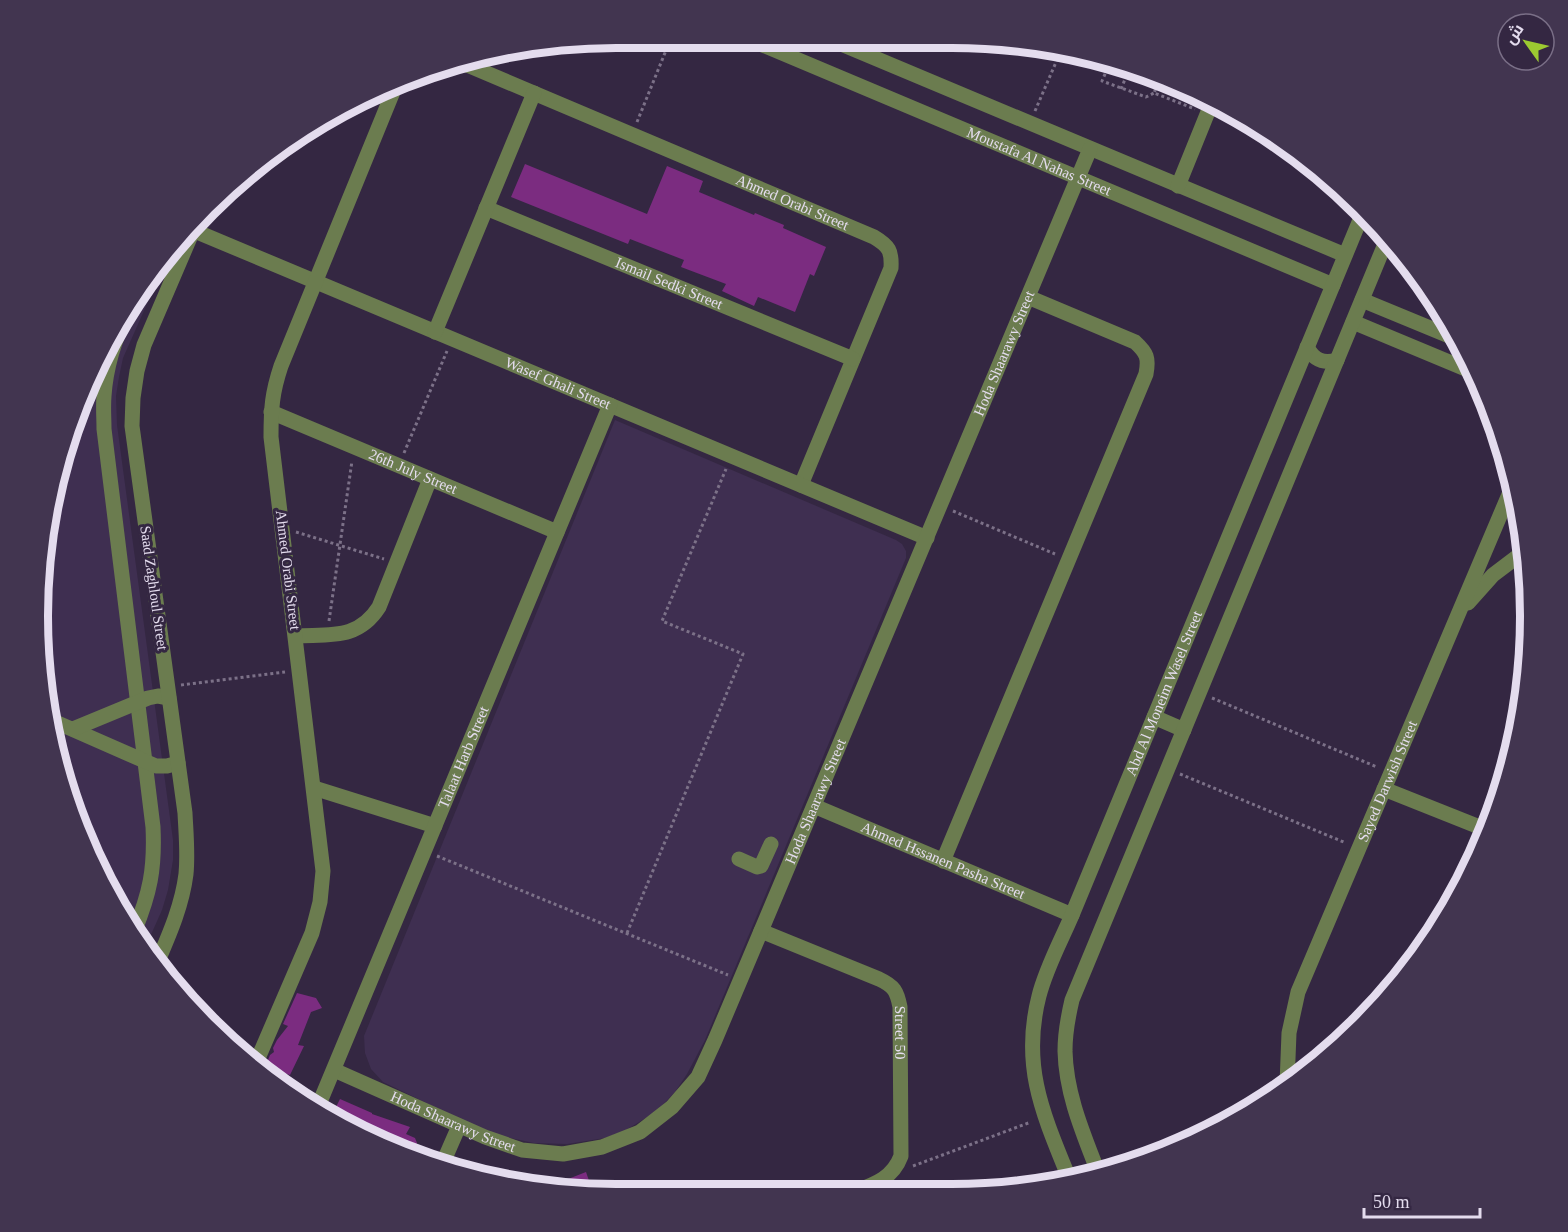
<svg xmlns="http://www.w3.org/2000/svg" width="1568" height="1232" viewBox="0 0 1568 1232" font-family="'Times New Roman',Cairo,serif">
	<rect width="100%" height="100%" fill="#342742"/>
	<!-- built -->
	<g fill="#3f2f51">
		<path d="M 166,261 L 123,358 L 119,377 L 116,396 L 117,425 L 173,840 L 173,860 L 168,890 L 162,910 L 145,948 L 115,906 L 57,766 L 38,616 L 57,467 L 115,327 Z"/>
		<path d="M 615,420 L 896,540 L 902,544 L 906,551 L 906,558 L 705,1040 L 687,1074 L 675,1092 L 657,1111 L 626,1130 L 605,1138 L 567,1144 L 534,1143 L 501,1136 L 468,1123 L 383,1082 L 371,1069 L 365,1053 L 364,1036 Z"/>
	</g>
	<!-- building -->
	<g fill="#7b2c80">
		<path d="M 525,164 L 647,214 L 667,166 L 703,181 L 699,192 L 754,215 L 755,213 L 784,225 L 783,228 L 826,247 L 814,276 L 810,274 L 795,312 L 758,297 L 754,306 L 722,291 L 726,284 L 681,267 L 684,260 L 630,239 L 628,244 L 511,197 Z"/>
		<path d="M 297,993 L 316,998 L 322,1008 L 311,1012 L 298,1045 L 304,1046 L 290,1075 L 265,1067 L 270,1055 L 274,1052 L 273,1048 L 277,1040 L 288,1026 L 283,1024 Z"/>
		<path d="M 340,1099 L 372,1113 L 372,1114 L 410,1127 L 406,1134 L 415,1138 L 417,1143 L 412,1156 L 395,1151 L 331,1117 Z"/>
		<path d="M 586,1172 L 593,1192 L 545,1188 Z"/>
	</g>
	<g fill="none" stroke-linecap="round" stroke-linejoin="round">
		<!-- path -->
		<g stroke="#7c7188" stroke-width="3" stroke-dasharray="3 3" stroke-linecap="butt">
			<path d="M 1110,63 L 1102,81 L 1146,97 L 1154,93"/>
			<path d="M 1160,78 L 1154,93 L 1195,109"/>
			<path d="M 1121,89 L 1130,67"/>
			<path d="M 1035,111 L 1060,53"/>
			<path d="M 637,122 L 671,38"/>
			<path d="M 404,453 L 447,351"/>
			<path d="M 953,511 L 1055,554"/>
			<path d="M 296,532 L 384,559"/>
			<path d="M 329,621 L 352,461"/>
			<path d="M 181,685 L 285,672"/>
			<path d="M 1212,698 L 1377,767"/>
			<path d="M 1180,774 L 1346,843"/>
			<path d="M 437,856 L 728,975"/>
			<path d="M 627,933 L 743,654 L 662,621 L 726,469"/>
			<path d="M 913,1166 L 1031,1122"/>
		</g>
		<!-- minor -->
		<g stroke="#6b7c4f" stroke-width="15">
			<path id="s1" d="M 746,38 L 1333,285"/>
			<path d="M 827,38 L 1345,255"/>
			<path id="s2" d="M 458,61 L 874,237 C 889,246 892,251 891,268 L 801,485"/>
			<path d="M 1178,186 L 1212,102"/>
			<path id="s3" d="M 486,208 L 853,359"/>
			<path id="s4" d="M 190,229 L 927,538"/>
			<path d="M 1362,300 L 1459,340"/>
			<path d="M 128,311 C 115,338 106,366 104,396 C 103,407 104,418 104,429 L 153,827 C 155,869 150,893 134,932"/>
			<path d="M 1353,322 L 1473,372"/>
			<path d="M 435,332 L 534,93"/>
			<path d="M 1307,347 C 1314,360 1323,364 1337,360"/>
			<path id="s5" d="M 271,412 L 557,532"/>
			<path d="M 1468,603 L 1493,575 L 1526,550"/>
			<path d="M 296,636 C 330,634 358,640 379,607 L 430,479"/>
			<path d="M 1154,717 L 1184,730"/>
			<path d="M 51,720 L 156,766 L 167,766 L 178,763"/>
			<path d="M 73,729 L 148,698 L 158,696 L 169,698"/>
			<path d="M 314,788 L 435,826"/>
			<path d="M 1384,789 L 1487,830"/>
			<path id="s6" d="M 814,806 L 1072,915"/>
			<path d="M 739,859 L 757,867 L 761,866 L 771,844"/>
			<path d="M 943,861 L 1146,374 C 1149,358 1147,353 1135,342 L 1028,297"/>
			<path id="s7" d="M 761,931 L 879,979 C 894,986 897,991 900,1007 L 901,1156 C 892,1180 872,1185 849,1194"/>
			<path d="M 157,963 C 169,935 182,906 186,874 C 188,854 186,834 185,813 L 132,426 L 133,398 L 137,371 L 144,345 L 198,219"/>
			<path d="M 256,1063 L 312,933 L 320,902 L 323,871 L 271,437 C 271,408 272,393 281,366 L 395,87"/>
			<path id="s8" d="M 334,1070 L 485,1137 L 522,1150 L 563,1154 L 602,1147 L 640,1132 L 672,1107 L 698,1077 L 715,1040 L 761,931 L 1090,149"/>
			<path id="s9" d="M 1287,1084 L 1289,1033 L 1298,992 L 1513,485"/>
			<path id="s10" d="M 317,1109 L 610,405"/>
			<path d="M 442,1165 L 459,1126"/>
			<path d="M 1098,1172 C 1083,1133 1066,1094 1065,1051 C 1065,1034 1068,1017 1072,1000 L 1385,244"/>
			<path id="s11" d="M 1069,1178 C 1043,1114 1021,1066 1039,996 C 1046,968 1061,941 1072,915 L 1362,215"/>
		</g>
	</g>
	<g text-anchor="middle" dominant-baseline="central" stroke-width="6" stroke-linejoin="round" paint-order="stroke">
		<!-- street labels -->
		<g font-size="15" fill="#e4dcee" stroke="#342742">
			<text stroke="none"><textPath href="#s1" startOffset="318">Moustafa Al Nahas Street</textPath></text>
			<text stroke="none"><textPath href="#s2" startOffset="363">Ahmed Orabi Street</textPath></text>
			<text stroke="none"><textPath href="#s3" startOffset="198">Ismail Sedki Street</textPath></text>
			<text stroke="none"><textPath href="#s8" startOffset="1192">Hoda Shaarawy Street</textPath></text>
			<text stroke="none"><textPath href="#s4" startOffset="399">Wasef Ghali Street</textPath></text>
			<text stroke="none"><textPath href="#s5" startOffset="154">26th July Street</textPath></text>
			<text transform="translate(288 570) rotate(83)">Ahmed Orabi Street</text>
			<text transform="translate(154 588) rotate(82)">Saad Zaghloul Street</text>
			<text stroke="none"><textPath href="#s11" startOffset="516">Abd Al Moneim Wasel Street</textPath></text>
			<text stroke="none"><textPath href="#s10" startOffset="381">Talaat Harb Street</textPath></text>
			<text stroke="none"><textPath href="#s9" startOffset="322">Sayed Darwish Street</textPath></text>
			<text stroke="none"><textPath href="#s8" startOffset="706">Hoda Shaarawy Street</textPath></text>
			<text stroke="none"><textPath href="#s6" startOffset="140">Ahmed Hssanen Pasha Street</textPath></text>
			<text stroke="none"><textPath href="#s7" startOffset="190">Street 50</textPath></text>
			<text stroke="none"><textPath href="#s8" startOffset="130">Hoda Shaarawy Street</textPath></text>
		</g>
	</g>
	<!-- crop -->
	<path d="M0 0H1568V1232H0ZM616 48H952A568 568 0 0 1 1520 616V616A568 568 0 0 1 952 1184H616A568 568 0 0 1 48 616V616A568 568 0 0 1 616 48Z" fill="#423550" fill-rule="evenodd"/>
	<path fill="none" stroke="#e4dcee" stroke-width="8" d="M616 48H952A568 568 0 0 1 1520 616V616A568 568 0 0 1 952 1184H616A568 568 0 0 1 48 616V616A568 568 0 0 1 616 48Z"/>
	<!-- north arrow -->
	<g transform="translate(1526 42) rotate(304)"><circle r="28" fill="#342742" stroke="#7a6f87" stroke-width="1.5"/>
	<path d="M0-4.5L10 22L0 15L-10 22Z" fill="#9cca31"/>
	<text y="-9" font-size="16" font-weight="bold" text-anchor="middle" fill="#e4dcee">ش</text>
	</g>
	<!-- scale -->
	<path d="M1364 1208v9h116v-9" fill="none" stroke="#e4dcee" stroke-width="3"/>
	<text x="1373" y="1208" font-size="18" fill="#e4dcee" stroke="#342742" stroke-width="4.5" paint-order="stroke">50 m</text>
</svg>
